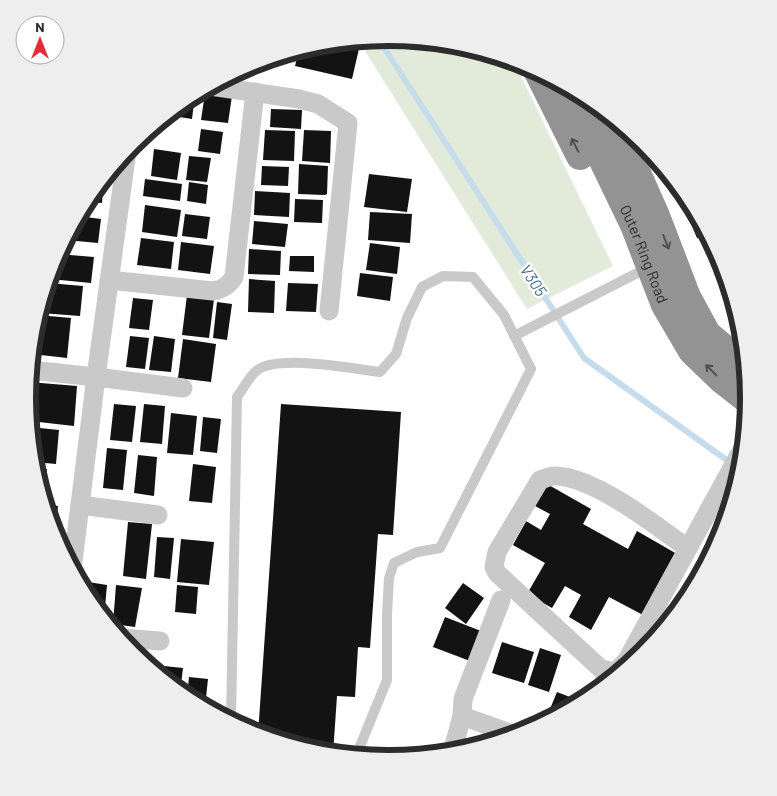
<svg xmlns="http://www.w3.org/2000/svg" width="777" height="796" viewBox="0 0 777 796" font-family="Barlow,sans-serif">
	<rect width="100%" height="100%" fill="#fff"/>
	<!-- green -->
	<path fill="#e2ead9" d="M 389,37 L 459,44 L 513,60 L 613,266 L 527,309 L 358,40 Z"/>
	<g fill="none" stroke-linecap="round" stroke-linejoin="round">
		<!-- stream -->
		<path stroke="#c4dceb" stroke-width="6" d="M 378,38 L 584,358 L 742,471"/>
	</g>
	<!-- building -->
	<g fill="#131313">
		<path d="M 361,40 L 352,79 L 295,66 L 299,50 L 318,44 Z"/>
		<path d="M 205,93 L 232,96 L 228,123 L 201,120 Z"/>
		<path d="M 195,94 L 192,119 L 167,115 L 188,98 Z"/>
		<path d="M 271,109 L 302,110 L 301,129 L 270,127 Z"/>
		<path d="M 201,129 L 223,132 L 220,154 L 198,151 Z"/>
		<path d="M 265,130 L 295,131 L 294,161 L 263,160 Z"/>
		<path d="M 304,130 L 331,131 L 330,163 L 302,161 Z"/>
		<path d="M 154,149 L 181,153 L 177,180 L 151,176 Z"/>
		<path d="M 189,156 L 211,158 L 207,182 L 186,180 Z"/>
		<path d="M 299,164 L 328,166 L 327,194 L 325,195 L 298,194 Z"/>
		<path d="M 262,166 L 289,167 L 288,186 L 261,185 Z"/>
		<path d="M 369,174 L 412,179 L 407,212 L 364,207 Z"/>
		<path d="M 104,178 L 102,203 L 86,202 L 89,197 Z"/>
		<path d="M 145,179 L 182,184 L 180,201 L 143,196 Z"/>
		<path d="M 189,182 L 208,185 L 206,204 L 187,201 Z"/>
		<path d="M 255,191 L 290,193 L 289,217 L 254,215 Z"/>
		<path d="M 295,199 L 323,200 L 322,223 L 294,222 Z"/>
		<path d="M 691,202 L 708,233 L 697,238 L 683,205 Z"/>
		<path d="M 145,205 L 181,210 L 177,237 L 142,232 Z"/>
		<path d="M 370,212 L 412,214 L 410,243 L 368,240 Z"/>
		<path d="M 185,214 L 210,217 L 207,239 L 182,236 Z"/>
		<path d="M 78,216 L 101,219 L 98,243 L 66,240 Z"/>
		<path d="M 254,221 L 288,224 L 285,247 L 252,244 Z"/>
		<path d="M 141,238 L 174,242 L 171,269 L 137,265 Z"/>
		<path d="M 181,242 L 214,246 L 210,274 L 178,270 Z"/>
		<path d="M 713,242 L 722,260 L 726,273 L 719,276 L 706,245 Z"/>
		<path d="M 370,243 L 400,247 L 397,274 L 366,270 Z"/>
		<path d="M 249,249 L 281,251 L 280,275 L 248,274 Z"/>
		<path d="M 58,254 L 94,257 L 91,283 L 50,279 Z"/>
		<path d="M 290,256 L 314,256 L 314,272 L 289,271 Z"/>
		<path d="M 360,273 L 393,277 L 390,301 L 357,296 Z"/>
		<path d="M 249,279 L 275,281 L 274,313 L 248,312 Z"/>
		<path d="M 48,283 L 83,286 L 80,316 L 41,313 L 42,302 Z"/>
		<path d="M 288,283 L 318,284 L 316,312 L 286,311 Z"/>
		<path d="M 187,295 L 214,299 L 209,338 L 182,335 Z"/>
		<path d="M 133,298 L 153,300 L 149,330 L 129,328 Z"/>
		<path d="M 217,302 L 232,304 L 227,340 L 213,338 Z"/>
		<path d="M 38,315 L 71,318 L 67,358 L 32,354 L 34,327 Z"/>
		<path d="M 130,336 L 149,338 L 145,369 L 126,367 Z"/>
		<path d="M 154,336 L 175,339 L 171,372 L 149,370 Z"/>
		<path d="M 183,339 L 216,344 L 211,382 L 178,378 Z"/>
		<path d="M 29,382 L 77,386 L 74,426 L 30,421 L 28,400 Z"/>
		<path d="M 114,404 L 136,406 L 132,442 L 110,440 Z"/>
		<path d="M 144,404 L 165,406 L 162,444 L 140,442 Z"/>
		<path d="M 281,404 L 401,412 L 393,535 L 378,534 L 370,648 L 358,647 L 355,697 L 337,696 L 333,754 L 318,752 L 258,734 Z"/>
		<path d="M 171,413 L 197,416 L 193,455 L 167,453 Z"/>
		<path d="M 203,417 L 221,419 L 217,453 L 200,451 Z"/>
		<path d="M 30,427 L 59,430 L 56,464 L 34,462 Z"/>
		<path d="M 107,448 L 127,450 L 123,490 L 103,488 Z"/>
		<path d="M 138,455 L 157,457 L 154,496 L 134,493 Z"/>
		<path d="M 193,464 L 216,467 L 212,503 L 189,501 Z"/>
		<path d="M 34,468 L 47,469 L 44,499 Z"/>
		<path d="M 547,484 L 591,509 L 583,524 L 628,549 L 637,531 L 677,554 L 643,615 L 609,597 L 591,630 L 569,617 L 581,595 L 565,586 L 552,608 L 527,594 L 545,563 L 513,545 L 526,521 L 541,530 L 550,514 L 535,506 Z"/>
		<path d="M 45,505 L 58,506 L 55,535 Z"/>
		<path d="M 128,522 L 152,524 L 146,579 L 123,576 Z"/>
		<path d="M 157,537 L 174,538 L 170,579 L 154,577 Z"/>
		<path d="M 181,539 L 214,542 L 209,585 L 177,582 Z"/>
		<path d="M 88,582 L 107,585 L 104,618 L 87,596 Z"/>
		<path d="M 463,583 L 484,598 L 466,624 L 445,608 Z"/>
		<path d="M 116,585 L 142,588 L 135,627 L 113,624 Z"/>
		<path d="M 177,585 L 198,587 L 196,614 L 175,612 Z"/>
		<path d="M 445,617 L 481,631 L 470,661 L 433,647 Z"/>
		<path d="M 502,642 L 534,652 L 524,683 L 492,673 Z"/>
		<path d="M 540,648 L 561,655 L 549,692 L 528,685 Z"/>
		<path d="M 164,666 L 183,668 L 180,692 L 163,678 Z"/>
		<path d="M 189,677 L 208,679 L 205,707 L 187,697 Z"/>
		<path d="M 557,692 L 570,697 L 564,712 L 561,713 L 550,709 Z"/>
		<path d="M 547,712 L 555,716 L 539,725 Z"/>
		<path d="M 485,729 L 500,740 L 478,746 Z"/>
	</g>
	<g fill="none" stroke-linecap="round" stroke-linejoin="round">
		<!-- lane -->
		<g stroke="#c9c9c9" stroke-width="10">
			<path d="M 514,336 L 649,267"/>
			<path d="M 231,721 L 237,397 C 243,389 248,379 255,372 C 274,353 354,369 380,372 L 396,354 L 407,318 L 422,287 L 443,276 L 473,277 L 504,315 L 531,369 L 440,548 L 417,552 L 394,563 L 389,578 L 387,614 L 387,680 L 356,756"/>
		</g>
		<!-- street -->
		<g stroke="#c9c9c9" stroke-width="19">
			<path d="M 210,86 L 299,99 L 318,104 L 348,123 L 329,311"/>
			<path d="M 109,280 L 213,291 C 223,289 228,286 234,277 L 255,92"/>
			<path d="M 30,370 L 96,377 L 183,388"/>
			<path d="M 80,505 L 158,515"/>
			<path d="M 687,548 C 657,526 593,476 555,476 C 550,476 544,479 540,480 L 497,552 L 494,567 L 497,573 L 601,669 L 616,672 L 627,660 L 745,444"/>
			<path d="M 72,569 L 96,377 L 127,151"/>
			<path d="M 121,638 L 160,641"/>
			<path d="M 462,716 L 515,735"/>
			<path d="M 452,753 L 462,716 L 463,699 L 501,600"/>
		</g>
		<!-- highway -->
		<g stroke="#939393" stroke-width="28">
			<path d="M 537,70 L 580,156"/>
			<path id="s1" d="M 567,86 L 634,225 L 665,305 L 692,351 L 721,379 L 749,401"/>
			<path d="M 612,117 L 656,216 L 687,297 L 707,334 L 746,367"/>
		</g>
	</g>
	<!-- one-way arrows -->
	<defs><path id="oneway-shaft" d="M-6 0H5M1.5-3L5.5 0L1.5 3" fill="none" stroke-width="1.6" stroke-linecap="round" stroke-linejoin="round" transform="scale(1.25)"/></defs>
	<g stroke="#505050">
		<use href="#oneway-shaft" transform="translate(575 145) rotate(-117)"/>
		<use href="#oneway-shaft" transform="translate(666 242) rotate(69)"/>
		<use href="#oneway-shaft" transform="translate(711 370) rotate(-135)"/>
	</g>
	<g text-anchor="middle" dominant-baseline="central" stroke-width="5" stroke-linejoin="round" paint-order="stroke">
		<!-- street labels -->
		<g font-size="15" fill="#2c2c2c" stroke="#fff">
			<text stroke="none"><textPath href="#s1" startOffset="185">Outer Ring Road</textPath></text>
		</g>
		<!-- water labels -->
		<g font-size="16" font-style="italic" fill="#396d8f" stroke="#fff">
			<text transform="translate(534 280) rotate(57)">V305</text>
		</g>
	</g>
	<!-- crop -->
	<path d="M0 0H777V796H0ZM36 398a352 352 0 1 1 704 0a352 352 0 1 1-704 0Z" fill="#eee" fill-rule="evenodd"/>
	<path fill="none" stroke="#2c2c2c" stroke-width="6" d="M36 398a352 352 0 1 1 704 0a352 352 0 1 1-704 0Z"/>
	<!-- north arrow -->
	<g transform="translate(40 40)"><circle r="24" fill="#ffffff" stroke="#ababab"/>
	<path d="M0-4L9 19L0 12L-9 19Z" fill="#e92835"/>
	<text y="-8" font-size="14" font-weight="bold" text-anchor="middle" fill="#2c2c2c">N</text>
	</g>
</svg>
